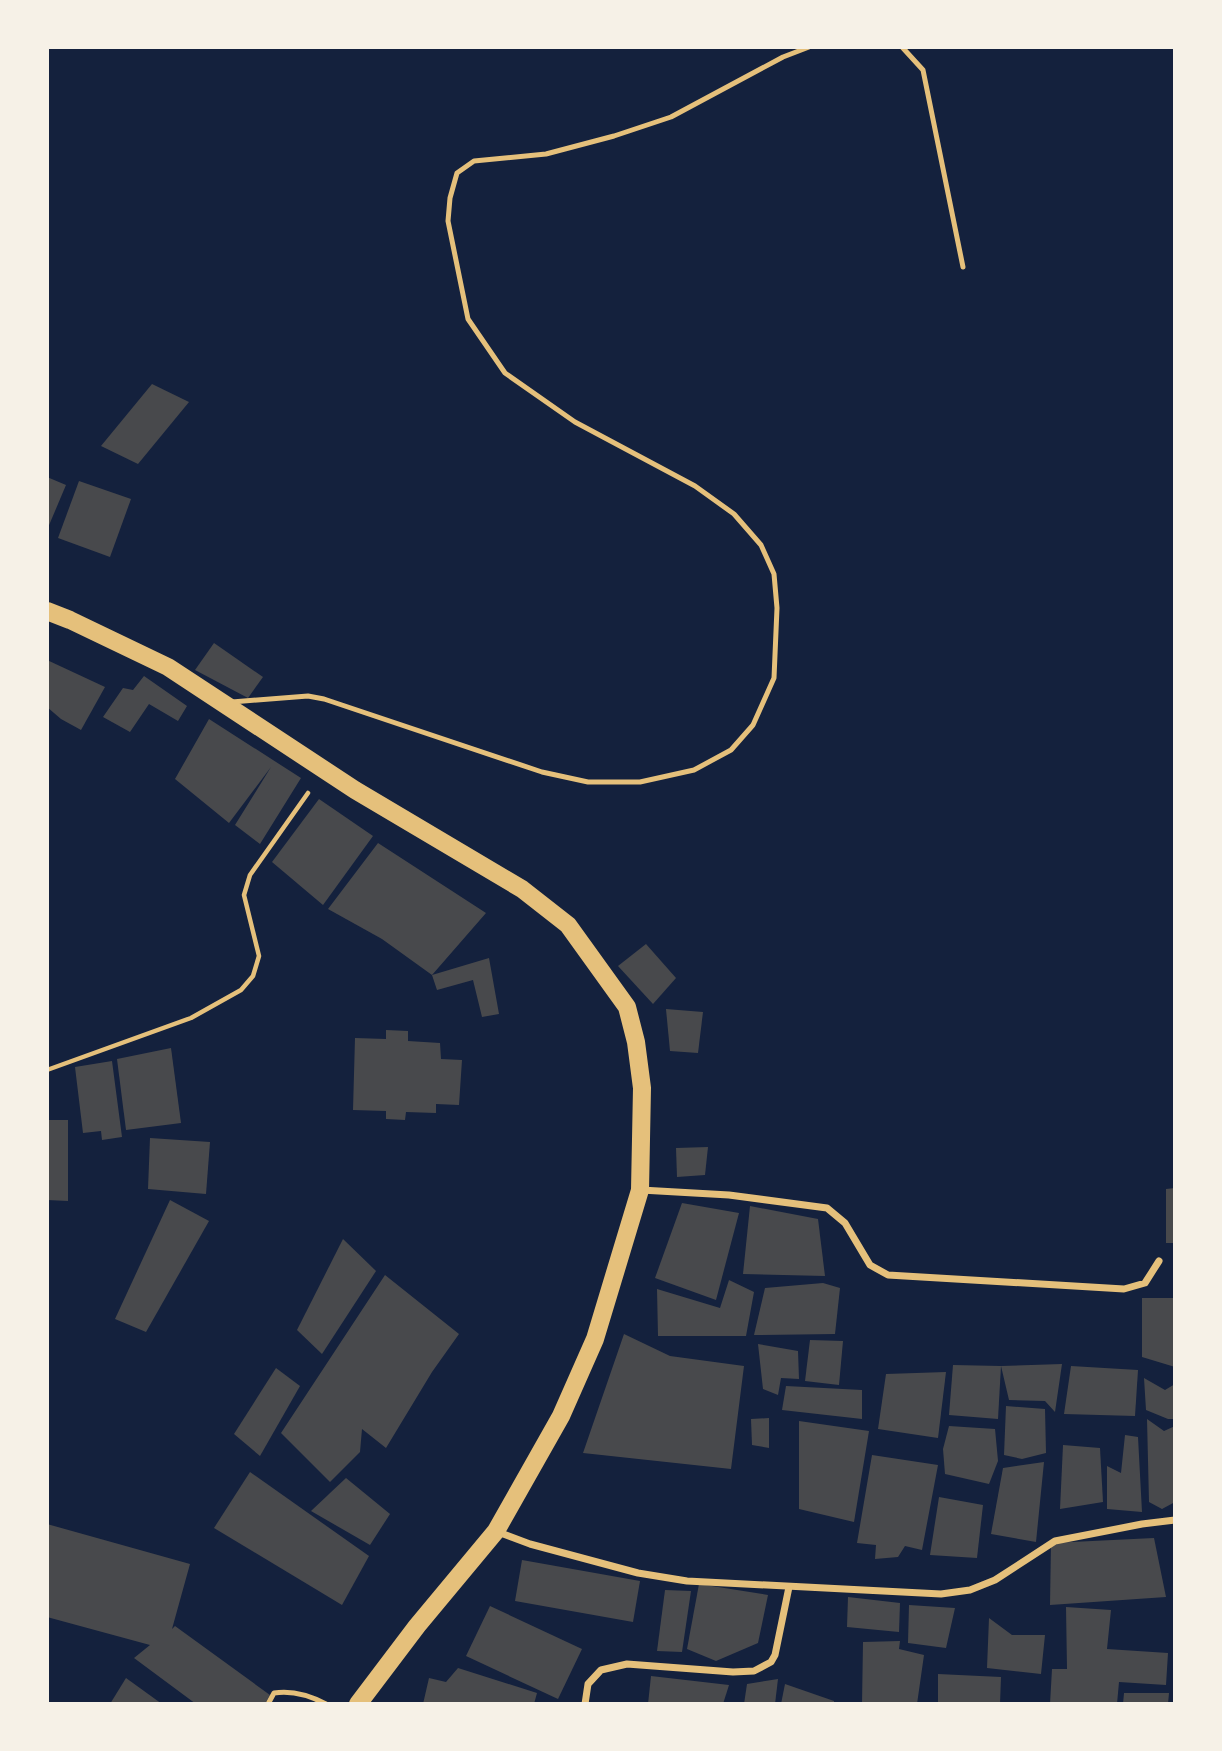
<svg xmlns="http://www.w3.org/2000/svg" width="1222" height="1751" viewBox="0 0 1222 1751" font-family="Commissioner,sans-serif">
	<rect width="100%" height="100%" fill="#14213d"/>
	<!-- building -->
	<g fill="#48494c">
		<path d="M 152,384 L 189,402 L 138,464 L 101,446 Z"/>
		<path d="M 47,477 L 66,485 L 47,530 Z"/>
		<path d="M 79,481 L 131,499 L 110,557 L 58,538 Z"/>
		<path d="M 214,643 L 263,677 L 248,698 L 195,670 Z"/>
		<path d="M 47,660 L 105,687 L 81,730 L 61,719 L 47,707 Z"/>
		<path d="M 144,676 L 187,706 L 178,721 L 149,704 L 130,732 L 103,717 L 123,688 L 133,690 Z"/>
		<path d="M 209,719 L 301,778 L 260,844 L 235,825 L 271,767 L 229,823 L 175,779 Z"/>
		<path d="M 319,799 L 373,836 L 323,905 L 272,862 Z"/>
		<path d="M 378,843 L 486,913 L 432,975 L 382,939 L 328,909 Z"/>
		<path d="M 646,944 L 676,978 L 653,1004 L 618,966 Z"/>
		<path d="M 489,958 L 499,1014 L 482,1017 L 473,980 L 437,990 L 432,975 Z"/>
		<path d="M 666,1009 L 703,1012 L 698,1053 L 670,1051 Z"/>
		<path d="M 386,1030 L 408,1031 L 408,1041 L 440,1043 L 441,1059 L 462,1060 L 459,1105 L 436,1104 L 436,1113 L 406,1112 L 405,1120 L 386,1119 L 386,1111 L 353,1110 L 355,1038 L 386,1039 Z"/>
		<path d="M 171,1048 L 181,1123 L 126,1130 L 117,1059 Z"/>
		<path d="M 112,1061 L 122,1137 L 102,1140 L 101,1131 L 83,1133 L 75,1067 Z"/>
		<path d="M 47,1120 L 68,1120 L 68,1201 L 47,1200 Z"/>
		<path d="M 150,1138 L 210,1142 L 206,1194 L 148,1189 Z"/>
		<path d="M 708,1147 L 705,1175 L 677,1177 L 676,1148 Z"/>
		<path d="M 1175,1188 L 1175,1243 L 1166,1243 L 1166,1189 Z"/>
		<path d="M 170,1200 L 209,1221 L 146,1332 L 115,1319 Z"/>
		<path d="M 682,1203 L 739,1213 L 716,1300 L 655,1278 Z"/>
		<path d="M 750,1206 L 818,1219 L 825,1276 L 743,1274 Z"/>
		<path d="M 343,1239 L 376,1271 L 322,1354 L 297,1330 Z"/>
		<path d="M 385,1275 L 459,1334 L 432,1372 L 386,1448 L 362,1429 L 360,1452 L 330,1482 L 281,1433 Z"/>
		<path d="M 729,1280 L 754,1292 L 746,1336 L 658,1336 L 657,1289 L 720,1308 Z"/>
		<path d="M 823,1283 L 840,1288 L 835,1334 L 754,1335 L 765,1288 Z"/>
		<path d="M 1142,1298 L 1175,1298 L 1175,1367 L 1142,1357 Z"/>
		<path d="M 624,1334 L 670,1356 L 744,1366 L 731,1469 L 583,1453 Z"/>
		<path d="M 810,1340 L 843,1341 L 839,1385 L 805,1381 Z"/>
		<path d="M 758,1344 L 798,1351 L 799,1379 L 781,1378 L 778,1395 L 763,1389 Z"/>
		<path d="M 1062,1364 L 1055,1412 L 1045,1401 L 1009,1400 L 1001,1366 Z"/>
		<path d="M 953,1365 L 1001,1366 L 998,1419 L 949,1415 Z"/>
		<path d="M 1071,1366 L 1138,1370 L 1135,1416 L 1064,1414 Z"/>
		<path d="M 276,1368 L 300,1386 L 260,1456 L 234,1434 Z"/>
		<path d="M 946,1372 L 938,1438 L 878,1429 L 886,1374 Z"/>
		<path d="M 1144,1378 L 1165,1390 L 1175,1384 L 1175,1419 L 1168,1419 L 1146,1410 Z"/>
		<path d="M 786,1386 L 862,1390 L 862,1419 L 782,1410 Z"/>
		<path d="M 1006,1406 L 1045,1409 L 1046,1453 L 1022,1459 L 1004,1455 Z"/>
		<path d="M 769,1418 L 769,1448 L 752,1445 L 751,1419 Z"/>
		<path d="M 1147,1419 L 1164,1431 L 1175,1426 L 1175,1502 L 1162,1509 L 1149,1502 Z"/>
		<path d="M 799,1421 L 869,1431 L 854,1522 L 799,1509 Z"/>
		<path d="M 949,1426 L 995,1429 L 998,1461 L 989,1484 L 945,1474 L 943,1449 Z"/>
		<path d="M 1125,1435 L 1138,1437 L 1142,1512 L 1107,1509 L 1107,1466 L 1121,1473 Z"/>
		<path d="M 1063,1445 L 1100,1448 L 1103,1502 L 1060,1509 Z"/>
		<path d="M 872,1455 L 938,1465 L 922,1550 L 905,1546 L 898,1557 L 875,1559 L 876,1545 L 857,1543 Z"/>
		<path d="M 1044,1462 L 1036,1542 L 991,1534 L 1003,1468 Z"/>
		<path d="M 250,1472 L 369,1556 L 342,1605 L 214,1528 Z"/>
		<path d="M 346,1478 L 390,1514 L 370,1545 L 311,1511 Z"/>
		<path d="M 939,1497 L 983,1505 L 977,1558 L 930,1555 Z"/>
		<path d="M 47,1524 L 190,1564 L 172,1629 L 175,1626 L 270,1695 L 265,1704 L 196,1704 L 134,1658 L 150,1645 L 47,1617 Z"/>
		<path d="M 1154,1538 L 1166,1597 L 1050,1605 L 1051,1543 Z"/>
		<path d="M 522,1560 L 640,1581 L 633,1622 L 515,1601 Z"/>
		<path d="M 699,1584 L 768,1595 L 758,1643 L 716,1661 L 687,1649 Z"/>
		<path d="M 665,1590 L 691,1591 L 682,1652 L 657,1651 Z"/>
		<path d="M 848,1597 L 900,1603 L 899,1632 L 847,1627 Z"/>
		<path d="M 909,1605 L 955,1608 L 946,1648 L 908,1643 Z"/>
		<path d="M 490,1606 L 582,1649 L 558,1699 L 466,1656 Z"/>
		<path d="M 1066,1607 L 1111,1610 L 1107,1649 L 1168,1653 L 1166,1685 L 1119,1682 L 1117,1704 L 1050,1704 L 1052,1669 L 1067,1669 Z"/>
		<path d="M 989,1618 L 1012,1635 L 1045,1635 L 1041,1674 L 987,1668 Z"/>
		<path d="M 900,1641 L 899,1649 L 924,1655 L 917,1704 L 862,1704 L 863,1642 Z"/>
		<path d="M 458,1668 L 537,1693 L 534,1704 L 423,1704 L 429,1678 L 446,1682 Z"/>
		<path d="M 938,1674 L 1001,1677 L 1000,1704 L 938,1704 Z"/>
		<path d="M 651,1676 L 729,1685 L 723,1704 L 648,1704 Z"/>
		<path d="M 126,1678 L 162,1704 L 110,1704 Z"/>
		<path d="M 778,1679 L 775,1704 L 744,1704 L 747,1684 Z"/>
		<path d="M 785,1684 L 834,1701 L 834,1704 L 781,1704 Z"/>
		<path d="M 1124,1693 L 1169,1693 L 1168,1704 L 1123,1704 Z"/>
	</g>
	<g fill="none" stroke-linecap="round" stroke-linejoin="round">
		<!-- path -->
		<path stroke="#e5c07b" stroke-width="4.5" d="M 47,1070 L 191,1018 L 241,990 L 253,976 L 259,956 L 244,895 L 250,875 L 308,793"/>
		<!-- service -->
		<g stroke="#e5c07b" stroke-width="5">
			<path d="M 902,47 L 923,70 L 963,267"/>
			<path d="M 232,702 L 308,696 L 324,699 L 542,772 L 588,782 L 640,782 L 694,770 L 731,750 L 753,725 L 774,678 L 777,608 L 774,574 L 761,545 L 734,514 L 695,486 L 575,422 L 505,373 L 468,319 L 448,221 L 450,198 L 457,173 L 474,161 L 546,154 L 614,136 L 671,117 L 783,57 L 809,47"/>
			<path d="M 268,1704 L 274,1693 C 293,1690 309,1695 326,1704"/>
		</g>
		<!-- minor -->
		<g stroke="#e5c07b" stroke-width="7">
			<path d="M 641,1190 L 729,1195 L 827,1208 L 845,1223 L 870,1265 L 888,1275 L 1124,1289 L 1145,1283 L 1159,1261"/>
			<path d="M 498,1532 L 530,1544 L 638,1573 L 687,1581 L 941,1594 L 970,1590 L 995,1580 L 1055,1541 L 1142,1524 L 1175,1520"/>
			<path d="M 585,1704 L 588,1684 L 601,1670 L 627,1664 L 733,1672 L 754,1671 L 771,1662 L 775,1655 L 789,1587"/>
		</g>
		<!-- primary -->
		<path stroke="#e5c07b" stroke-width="18" d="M 47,611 L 70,620 L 168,667 L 355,790 L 522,889 L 568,925 L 627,1007 L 636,1042 L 642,1088 L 640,1190 L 595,1339 L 561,1416 L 496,1531 L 417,1626 L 358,1704"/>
	</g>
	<!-- border -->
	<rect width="1222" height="1751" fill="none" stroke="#f6f1e7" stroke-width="98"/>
</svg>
